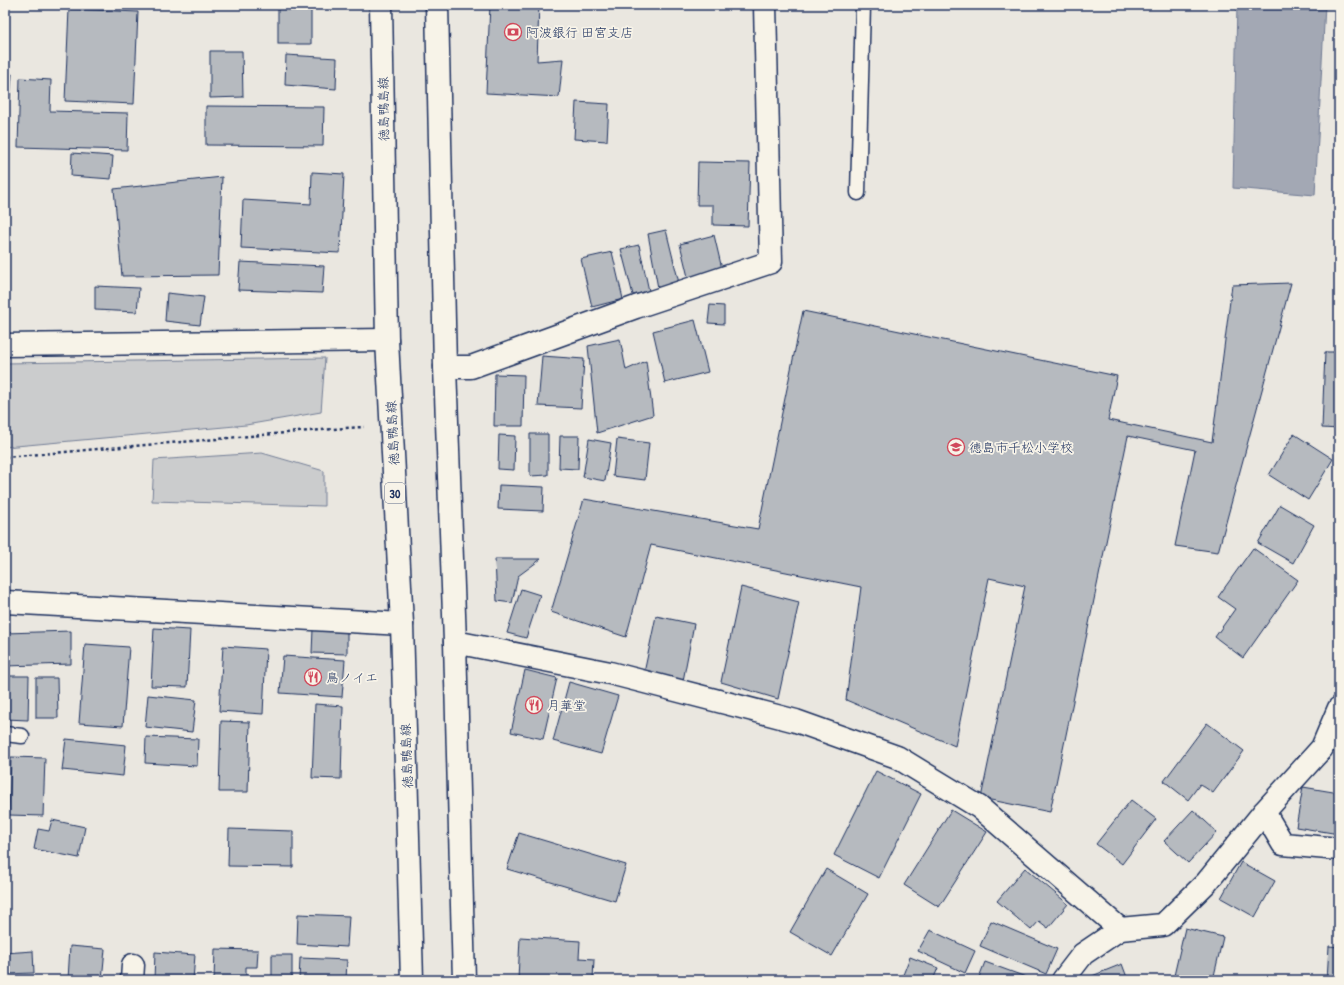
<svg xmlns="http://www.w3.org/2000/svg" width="1344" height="985" viewBox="0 0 1344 985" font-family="'Patrick Hand','Klee One',sans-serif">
	<rect width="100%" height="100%" fill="#eae7e0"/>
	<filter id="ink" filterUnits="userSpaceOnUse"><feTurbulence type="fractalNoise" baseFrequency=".025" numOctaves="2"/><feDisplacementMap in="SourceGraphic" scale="8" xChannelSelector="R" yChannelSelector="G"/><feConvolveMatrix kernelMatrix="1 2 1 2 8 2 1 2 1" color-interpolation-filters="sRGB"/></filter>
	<g filter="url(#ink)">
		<!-- green -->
		<g fill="#cbcccd" stroke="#737e96">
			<path d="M 325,358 L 321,412 L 246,425 L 5,447 L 5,363 Z"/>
			<path d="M 262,453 L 324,471 L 324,506 L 152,501 L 154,460 Z"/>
		</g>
		<!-- water -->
		<path fill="#a3a8b4" stroke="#6d7892" d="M 1237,5 L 1325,5 L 1315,195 L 1233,188 Z"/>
		<!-- building -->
		<g fill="#b6babf" stroke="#1b2f5e">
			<rect x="278" y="5" width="33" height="39"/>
			<path d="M 490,5 L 539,5 L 537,61 L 563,59 L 559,97 L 486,93 Z"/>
			<path d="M 69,9 L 138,12 L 134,104 L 65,101 Z"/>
			<path d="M 210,51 L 242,51 L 243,97 L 210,98 Z"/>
			<path d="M 286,55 L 337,58 L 336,89 L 285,85 Z"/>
			<path d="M 5,74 L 12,74 L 10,100 L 5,100 Z"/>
			<path d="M 20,78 L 51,80 L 50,111 L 128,113 L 127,150 L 18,147 Z"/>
			<path d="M 576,102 L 609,104 L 607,141 L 574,139 Z"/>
			<path d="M 206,106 L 324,107 L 323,146 L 206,145 Z"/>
			<path d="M 72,153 L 113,156 L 111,179 L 71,176 Z"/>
			<path d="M 698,162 L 750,163 L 748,226 L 713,225 L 713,205 L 697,205 Z"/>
			<path d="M 312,172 L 344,174 L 340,253 L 241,248 L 243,200 L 311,204 Z"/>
			<path d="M 222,177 L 218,275 L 122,276 L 114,189 Z"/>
			<path d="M 666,230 L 679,283 L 658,288 L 648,234 Z"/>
			<path d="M 714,235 L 722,269 L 688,277 L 680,244 Z"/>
			<path d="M 639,245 L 649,291 L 633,295 L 621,249 Z"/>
			<path d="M 612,252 L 623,299 L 592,307 L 581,259 Z"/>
			<path d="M 240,262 L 324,266 L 322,293 L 238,290 Z"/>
			<path d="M 1291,283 L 1218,552 L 1175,546 L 1195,450 L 1128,436 L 1050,812 L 981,798 L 1025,586 L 989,578 L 955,746 L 846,700 L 861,587 L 651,545 L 626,637 L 551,612 L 584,499 L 758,529 L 803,311 L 1117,376 L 1108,420 L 1212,442 L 1232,285 Z"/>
			<path d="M 95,286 L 139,288 L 137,312 L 95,310 Z"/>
			<path d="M 167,293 L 204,297 L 200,325 L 165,321 Z"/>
			<path d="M 710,305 L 724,306 L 724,324 L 708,323 Z"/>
			<path d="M 695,320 L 708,372 L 665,383 L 653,331 Z"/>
			<path d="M 620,339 L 626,370 L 646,361 L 653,415 L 597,433 L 588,346 Z"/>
			<path d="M 1325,352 L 1339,352 L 1339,429 L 1322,428 Z"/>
			<path d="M 542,356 L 584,359 L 581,408 L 538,406 Z"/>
			<path d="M 495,374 L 524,375 L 523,426 L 494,426 Z"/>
			<path d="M 530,434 L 548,434 L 548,475 L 530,476 Z"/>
			<path d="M 1294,434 L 1333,459 L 1308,500 L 1269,475 Z"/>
			<path d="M 499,435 L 515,436 L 514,470 L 498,469 Z"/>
			<path d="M 560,436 L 579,436 L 578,469 L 559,468 Z"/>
			<path d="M 589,439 L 611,443 L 605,481 L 583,477 Z"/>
			<path d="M 617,439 L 649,443 L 645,480 L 613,476 Z"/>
			<path d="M 499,485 L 544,487 L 543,511 L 498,509 Z"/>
			<path d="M 1280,505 L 1314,525 L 1293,563 L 1258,543 Z"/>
			<path d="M 1253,548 L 1298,580 L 1243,658 L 1215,637 L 1235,609 L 1218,597 Z"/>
			<path d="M 495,559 L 541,559 L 518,576 L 512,603 L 497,601 Z"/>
			<path d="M 741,587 L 799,602 L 778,699 L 721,682 Z"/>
			<path d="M 521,589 L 540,595 L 526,638 L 507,633 Z"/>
			<path d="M 656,616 L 694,624 L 683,681 L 644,673 Z"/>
			<path d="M 154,628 L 190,630 L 187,687 L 151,686 Z"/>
			<path d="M 313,629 L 347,630 L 347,654 L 312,653 Z"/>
			<path d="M 71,631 L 71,664 L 5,666 L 5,633 Z"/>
			<path d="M 85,644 L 129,647 L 123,726 L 79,723 Z"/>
			<path d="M 223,646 L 266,649 L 263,714 L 219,711 Z"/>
			<path d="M 283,656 L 345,660 L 342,697 L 280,693 Z"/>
			<path d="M 525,670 L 557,678 L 543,739 L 511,732 Z"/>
			<path d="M 5,676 L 29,676 L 28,720 L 5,719 Z"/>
			<path d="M 36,678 L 57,678 L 58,718 L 36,718 Z"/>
			<path d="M 569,682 L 618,696 L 601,754 L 553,741 Z"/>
			<path d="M 148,695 L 196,700 L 192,732 L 145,727 Z"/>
			<path d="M 315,704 L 343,706 L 341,779 L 312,778 Z"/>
			<path d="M 221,721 L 250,722 L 248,792 L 219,792 Z"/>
			<path d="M 1207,723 L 1244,751 L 1213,793 L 1200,784 L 1188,800 L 1164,781 Z"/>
			<path d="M 146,737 L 198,739 L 197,766 L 145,763 Z"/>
			<path d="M 66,739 L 126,745 L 123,776 L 62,770 Z"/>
			<path d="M 11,757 L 45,758 L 43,816 L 9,815 Z"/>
			<path d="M 876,771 L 921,794 L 879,878 L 834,855 Z"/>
			<path d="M 1303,787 L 1339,793 L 1339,834 L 1296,827 Z"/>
			<path d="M 1131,800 L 1156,819 L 1122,864 L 1096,844 Z"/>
			<path d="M 951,810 L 987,832 L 939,907 L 904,885 Z"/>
			<path d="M 1193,810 L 1217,832 L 1188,863 L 1164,841 Z"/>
			<path d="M 52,820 L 85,827 L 79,858 L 34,849 L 38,829 L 49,831 Z"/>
			<path d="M 229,829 L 293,831 L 293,867 L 228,866 Z"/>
			<path d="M 519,833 L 626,865 L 615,901 L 507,869 Z"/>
			<path d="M 1241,862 L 1275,881 L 1255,917 L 1221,898 Z"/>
			<path d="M 1025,868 L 1068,904 L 1048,928 L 1039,921 L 1031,930 L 997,901 Z"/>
			<path d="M 826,869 L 868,894 L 832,956 L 790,932 Z"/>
			<path d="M 298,914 L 349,916 L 347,947 L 297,944 Z"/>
			<path d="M 991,921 L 1057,949 L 1046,974 L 980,946 Z"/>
			<path d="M 1185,928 L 1223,937 L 1213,980 L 1173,980 Z"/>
			<path d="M 930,930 L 975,951 L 965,973 L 918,951 Z"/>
			<path d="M 520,937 L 580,941 L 579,958 L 594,959 L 593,980 L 518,980 Z"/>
			<path d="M 70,946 L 105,949 L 102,980 L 68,980 Z"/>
			<path d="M 1329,946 L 1339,947 L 1339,980 L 1327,980 Z"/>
			<path d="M 215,949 L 258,950 L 257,967 L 246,967 L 246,980 L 214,980 Z"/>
			<path d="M 33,951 L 34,973 L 5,974 L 5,953 Z"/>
			<path d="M 155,952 L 195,955 L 193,980 L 154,980 Z"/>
			<rect x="272" y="955" width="20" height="25"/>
			<path d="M 910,957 L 938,968 L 933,980 L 901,980 Z"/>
			<path d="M 300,958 L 347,960 L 346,980 L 299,980 Z"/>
			<path d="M 985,962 L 1034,980 L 978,980 Z"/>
			<path d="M 1122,964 L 1128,980 L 1082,980 Z"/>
		</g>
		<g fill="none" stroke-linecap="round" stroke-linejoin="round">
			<!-- service casing -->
			<g stroke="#1b2f5e" stroke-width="17">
				<g id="service">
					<path d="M 858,193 L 863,5"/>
					<path d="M 5,734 L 22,736"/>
				</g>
			</g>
			<!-- minor casing -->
			<g stroke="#1b2f5e" stroke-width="25">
				<g id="minor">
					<path d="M 5,345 L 387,340"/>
					<path d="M 445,367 L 471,367 L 636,307 L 771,262 L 765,5"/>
					<path d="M 5,602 L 402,624"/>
					<path d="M 455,642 L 610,673 L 796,721 L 897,757 L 979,807 L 1120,929 L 1163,925 L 1207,882 L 1264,812 L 1322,748 L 1339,708"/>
					<path d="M 1264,812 L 1283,844 L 1339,849"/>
					<path d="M 132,980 L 133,965"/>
					<path d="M 1063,980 L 1083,954 L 1120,929"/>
				</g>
			</g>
			<!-- primary casing -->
			<g stroke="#1b2f5e" stroke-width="25">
				<g id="primary">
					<path d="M 381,5 L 387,340 L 402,624 L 412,980"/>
					<path d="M 437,5 L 445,367 L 455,642 L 464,980"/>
				</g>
			</g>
			<!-- path -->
			<path stroke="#1b2f5e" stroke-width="2.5" stroke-dasharray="3 3" stroke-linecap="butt" d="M 5,457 L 345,428 L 364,427"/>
			<!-- service -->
			<use href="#service" stroke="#f7f3e8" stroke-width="14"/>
			<!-- minor -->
			<use href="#minor" stroke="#f7f3e8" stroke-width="22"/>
			<!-- primary -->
			<use href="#primary" stroke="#f7f3e8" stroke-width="22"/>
		</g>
	</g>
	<!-- icons -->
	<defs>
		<g id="bank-ring" transform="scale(0.9)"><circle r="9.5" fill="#f7f3e8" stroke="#d1495b" stroke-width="1.5"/><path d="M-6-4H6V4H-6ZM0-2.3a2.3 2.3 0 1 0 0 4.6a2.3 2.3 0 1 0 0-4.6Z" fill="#d1495b"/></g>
		<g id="school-ring" transform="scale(0.9)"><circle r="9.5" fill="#f7f3e8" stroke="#d1495b" stroke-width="1.5"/><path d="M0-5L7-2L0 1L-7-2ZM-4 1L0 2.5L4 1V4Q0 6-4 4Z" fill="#d1495b"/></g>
		<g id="restaurant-ring" transform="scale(0.9)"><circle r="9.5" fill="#f7f3e8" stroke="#d1495b" stroke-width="1.5"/><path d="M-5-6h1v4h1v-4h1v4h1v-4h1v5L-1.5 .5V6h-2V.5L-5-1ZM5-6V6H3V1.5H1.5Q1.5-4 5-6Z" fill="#d1495b"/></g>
	</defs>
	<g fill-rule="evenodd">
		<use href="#bank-ring" x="513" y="32"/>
		<use href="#school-ring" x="956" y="447"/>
		<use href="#restaurant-ring" x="313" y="677"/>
		<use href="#restaurant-ring" x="534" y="705"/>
	</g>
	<g text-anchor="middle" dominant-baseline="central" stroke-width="3.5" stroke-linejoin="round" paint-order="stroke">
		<!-- shield labels -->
		<rect fill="#f7f3e8" stroke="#5d6a87" stroke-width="1" x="385" y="483" width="20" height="20" rx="3"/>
		<g font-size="12" font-weight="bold" fill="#1b2f5e">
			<text x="395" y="493">30</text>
		</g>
		<!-- poi labels -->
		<g font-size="13" fill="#1b2f5e" stroke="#f7f3e8" text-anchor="start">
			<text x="526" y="32">阿波銀行 田宮支店</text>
			<text x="969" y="447">徳島市千松小学校</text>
			<text x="326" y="677">鳥ノイエ</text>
			<text x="547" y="705">月華堂</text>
		</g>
		<!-- street labels -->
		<g font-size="13" fill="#1b2f5e" stroke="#f7f3e8">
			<text transform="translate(383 109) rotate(-91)">徳島鴨島線</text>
			<text transform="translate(392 433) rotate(-93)">徳島鴨島線</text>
			<text transform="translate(406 756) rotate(-92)">徳島鴨島線</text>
		</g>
	</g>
	<!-- margin -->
	<rect width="1344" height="985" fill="none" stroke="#f7f3e8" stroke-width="20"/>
	<rect x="10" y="10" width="1324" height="965" fill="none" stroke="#1b2f5e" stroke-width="1.5" filter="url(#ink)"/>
</svg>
